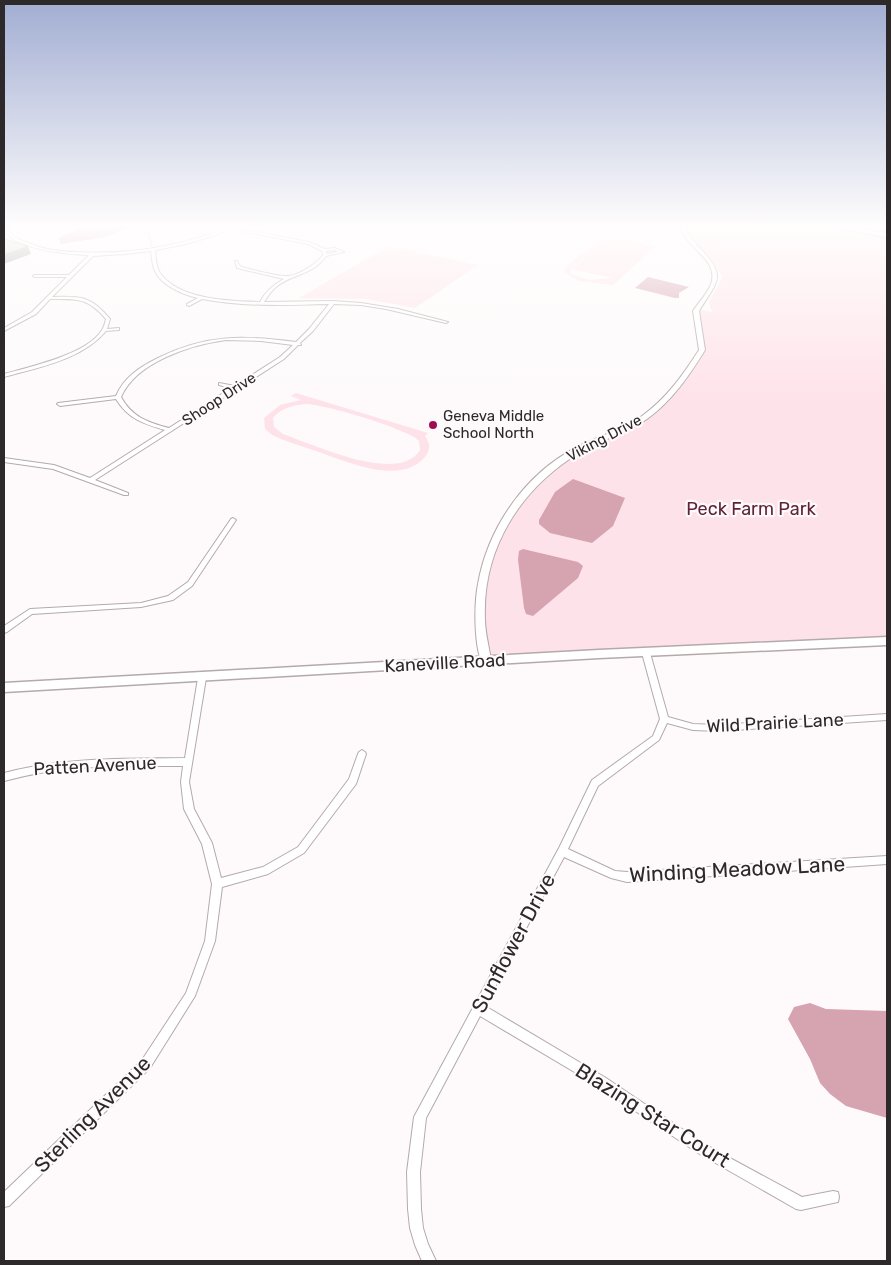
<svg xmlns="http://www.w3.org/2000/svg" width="891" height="1265" viewBox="0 0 891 1265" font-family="Rubik,sans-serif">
	<rect width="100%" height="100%" fill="#fefafb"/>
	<!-- green -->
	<g fill="#fee2e9" fill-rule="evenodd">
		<path d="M 685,226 L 830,226 L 887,236 L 887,638 L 646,653 L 486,660 L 480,618 L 491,549 L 534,482 L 579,450 L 634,425 L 664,402 L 702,350 L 697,309 L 712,312 L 709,302 L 723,276 L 684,230 Z"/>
		<path d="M 616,239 L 634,241 L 655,247 L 613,285 L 579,281 L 564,272 L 565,267 L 597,242 ZM 602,243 L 571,269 L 613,278 L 590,280 L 571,274 L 571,268 Z"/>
		<path d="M 389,246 L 478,265 L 415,308 L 366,299 L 299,298 Z"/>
		<path d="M 296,393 L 428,433 L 425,436 C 430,443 431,450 425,457 C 400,486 348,462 319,452 C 304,447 287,442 272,435 L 265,429 L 264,418 L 280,405 L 301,400 L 291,396 ZM 306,404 C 323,404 409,429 419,441 L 420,450 C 399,485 312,444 283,434 L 274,427 L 273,418 C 281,408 293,405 306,404 Z"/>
	</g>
	<!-- water -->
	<g fill="#d6a3b1">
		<path d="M 84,226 L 141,226 L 125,229 L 105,237 L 61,244 L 59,239 L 62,236 Z"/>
		<path d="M 648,277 L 689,287 L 679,293 L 679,298 L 675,298 L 635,288 Z"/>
		<path d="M 573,479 L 625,498 L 613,526 L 592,543 L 550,533 L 539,524 L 539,520 L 555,492 Z"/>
		<path d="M 523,549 L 578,562 L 583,566 L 578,578 L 533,616 L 526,614 L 524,608 L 518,560 L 519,551 Z"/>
		<path d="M 810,1003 L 826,1009 L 887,1011 L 887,1118 L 846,1106 L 830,1094 L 820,1083 L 810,1059 L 788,1019 L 794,1007 Z"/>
	</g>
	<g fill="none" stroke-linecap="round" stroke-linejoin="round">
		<!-- stream -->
		<path stroke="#d6a3b1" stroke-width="1" d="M 140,227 L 149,234 L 152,247"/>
		<!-- minor casing -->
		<g stroke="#b4a9ab" stroke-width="2">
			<g id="minor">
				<path d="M 232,226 L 238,226 L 235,228 L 309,242 L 325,249 L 335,248 L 344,252 L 326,256 C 312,276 293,273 276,287 C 271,291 268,296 264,302 L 333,301 L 361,303 L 398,309 L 448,322 L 446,323 L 386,309 L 361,305 L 334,304 L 313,331 L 300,343 L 301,345 L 298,345 L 284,359 L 95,480 L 128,493 L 128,495 L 124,495 L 53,469 L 4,462 L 4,458 L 54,465 L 90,478 L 165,430 C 144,424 128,419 116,399 L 60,406 L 57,404 L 58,403 L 116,396 C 124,377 140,367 158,358 C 206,334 243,335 296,342 L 309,329 L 329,304 C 287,305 244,307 202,299 L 189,306 L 187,305 L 187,304 L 198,298 C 183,295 161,285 155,271 C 152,265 152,257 151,251 L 125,254 L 93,256 L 52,297 C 81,296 91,296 110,319 L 107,329 L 119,328 L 119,330 L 106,331 C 81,360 40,367 4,377 L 4,374 C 30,367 88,354 102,330 C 104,327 105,323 106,319 C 87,297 77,299 50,299 L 36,314 L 4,331 L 4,328 L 32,312 L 67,277 L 35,277 L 33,276 L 34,275 L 69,275 L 89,255 C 66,254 31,251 12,238 C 9,235 7,232 4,230 L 4,227 C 8,229 11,234 15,237 C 21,241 30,243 36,246 C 49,250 64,252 78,252 C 130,255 183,246 232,226 ZM 231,229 L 308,244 L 322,251 L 323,255 C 316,264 297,277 285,276 C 272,275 258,271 245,268 L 240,266 L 237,261 L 235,261 L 237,268 L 284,279 C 273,285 266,291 260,302 C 230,301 179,300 160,273 C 156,267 156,258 155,250 C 181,246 207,239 231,229 ZM 335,250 L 338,252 L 327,254 L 326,251 ZM 226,340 L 261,341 L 293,345 L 280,357 L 235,386 L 219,383 L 219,385 L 231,388 L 169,428 C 147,422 132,417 121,397 C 136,362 190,345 226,340 Z"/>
				<path d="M 233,518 L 236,520 L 192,586 L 173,600 L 141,607 L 32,614 L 7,632 L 4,633 L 4,626 L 30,609 L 141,603 L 168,596 L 188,582 L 231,519 Z"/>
				<path d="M 646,650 L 650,653 L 668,717 L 693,724 L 719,725 L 887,714 L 887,720 L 719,731 L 693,730 L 667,723 L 659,740 L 598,786 L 568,849 L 615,871 L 627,872 L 887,856 L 887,864 L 627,882 L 611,878 L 564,857 L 485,1006 L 606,1078 L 706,1145 L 802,1197 L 833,1191 L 838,1192 L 839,1197 L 838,1202 L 833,1203 L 801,1210 L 796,1209 L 698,1153 L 598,1086 L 480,1016 L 426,1118 L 420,1172 L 421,1209 L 423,1228 L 428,1244 L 436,1261 L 422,1261 L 415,1245 L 410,1228 L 408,1209 L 407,1172 L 414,1117 L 559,848 L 592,780 L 653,736 L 660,719 L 642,653 Z"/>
				<path d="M 202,675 L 205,676 L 206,678 L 189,782 L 194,809 L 212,843 L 221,878 L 263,867 L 298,847 L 349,779 L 358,754 L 359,752 L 362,750 L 365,752 L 366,754 L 356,784 L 304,853 L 268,874 L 222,887 L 215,941 L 195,996 L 150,1068 L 9,1206 L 4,1207 L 4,1192 L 142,1060 L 186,993 L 205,941 L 212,884 L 202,844 L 184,809 L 181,782 L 183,766 C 121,766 65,764 4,781 L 4,773 C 64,757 123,759 185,758 L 198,678 L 199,676 Z"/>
			</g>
		</g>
		<!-- tertiary casing -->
		<g stroke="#b4a9ab" stroke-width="2">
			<path id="tertiary" d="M 681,226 L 685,226 C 687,235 692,240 698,246 C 728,277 718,280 699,311 L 705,350 C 689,376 672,401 647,419 C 626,434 601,439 579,453 C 520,489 482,549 485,619 C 485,633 489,646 491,660 L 490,663 L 482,663 C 474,645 474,604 478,584 C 488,527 525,474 577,447 C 599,436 622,430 642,416 C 666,399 683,375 699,350 L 693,311 C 699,302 707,294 711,284 C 720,259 684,248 681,226 Z"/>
		</g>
		<!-- secondary casing -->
		<g stroke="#b4a9ab" stroke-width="3">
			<g id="secondary">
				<path d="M 830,226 L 845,226 L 887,233 L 887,237 Z"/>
				<path d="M 887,637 L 887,645 L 599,658 L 4,692 L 4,683 L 599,650 Z"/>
			</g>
		</g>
		<!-- minor -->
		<use href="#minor" fill="#fff" fill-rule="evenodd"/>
		<!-- tertiary -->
		<use href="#tertiary" fill="#fff" fill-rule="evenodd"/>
		<!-- secondary -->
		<use href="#secondary" fill="#fff" fill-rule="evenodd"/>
	</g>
	<!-- shaded-wall -->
	<path fill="#978f91" d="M 28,246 L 31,254 L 4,264 L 4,255 Z"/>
	<!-- building -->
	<path fill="#d8cccf" stroke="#978f91" d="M 4,239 L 28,246 L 4,255 Z"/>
	<!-- sky -->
	<linearGradient id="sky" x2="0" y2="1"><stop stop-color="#a1add2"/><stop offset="0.56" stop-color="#fffdfd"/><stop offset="1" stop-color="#fffdfd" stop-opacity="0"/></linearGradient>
	<rect width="891" height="404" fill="url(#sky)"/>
	<!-- markers -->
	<circle fill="#a00c53" stroke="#fefafb" stroke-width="2" cx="433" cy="425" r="5"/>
	<g text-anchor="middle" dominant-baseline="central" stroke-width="4.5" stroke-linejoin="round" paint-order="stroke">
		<!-- far-street labels -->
		<g font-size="15" fill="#2d2829" stroke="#fefafb">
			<text transform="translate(219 399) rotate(-33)">Shoop Drive</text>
			<text transform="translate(604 438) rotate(-28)">Viking Drive</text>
		</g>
		<!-- far-poi labels -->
		<g font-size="15" fill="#2d2829" stroke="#fefafb" text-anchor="start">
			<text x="443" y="416">Geneva Middle<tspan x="443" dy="17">School North</tspan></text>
		</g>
		<!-- park labels -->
		<g font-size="18" fill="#602238" stroke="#fefafb">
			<text x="751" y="509">Peck Farm Park</text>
		</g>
		<!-- street labels -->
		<g font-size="18" fill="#2d2829" stroke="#fefafb">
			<text transform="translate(445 663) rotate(-3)">Kaneville Road</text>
			<text transform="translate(775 723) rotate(-3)">Wild Prairie Lane</text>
			<text transform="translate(95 766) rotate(-3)">Patten Avenue</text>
		</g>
		<!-- near-street labels -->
		<g font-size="21" fill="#2d2829" stroke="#fefafb">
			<text transform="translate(737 869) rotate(-3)">Winding Meadow Lane</text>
			<text transform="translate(513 943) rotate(-62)">Sunflower Drive</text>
			<text transform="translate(92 1114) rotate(-45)">Sterling Avenue</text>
			<text transform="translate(653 1115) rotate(32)">Blazing Star Court</text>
		</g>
	</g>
	<!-- border -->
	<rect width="891" height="1265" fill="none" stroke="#2d2829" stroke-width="10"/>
</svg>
